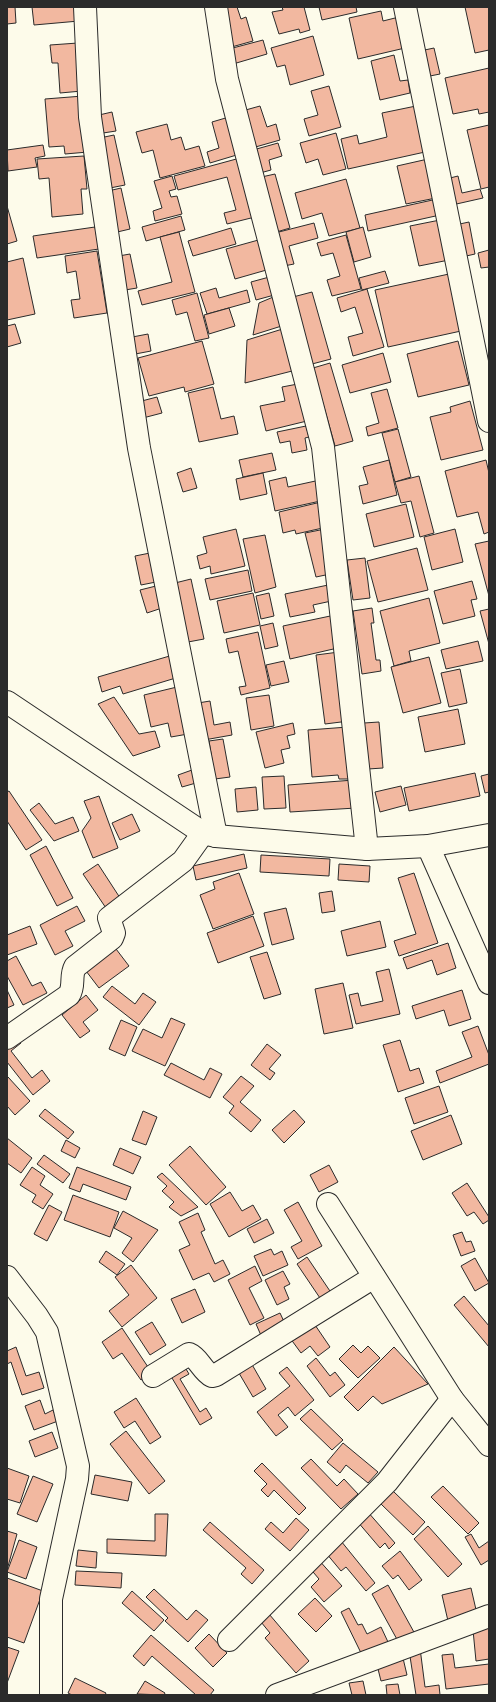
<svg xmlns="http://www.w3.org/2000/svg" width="496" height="1702" viewBox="0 0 496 1702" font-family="'Fira Sans',sans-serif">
	<rect width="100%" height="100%" fill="#fdfbea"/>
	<!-- building -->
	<g fill="#f2b8a0" stroke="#2b2b2b">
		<path d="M 7,7 L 15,7 L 16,23 L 7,24 Z"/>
		<path d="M 32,7 L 77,7 L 79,21 L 34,25 Z"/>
		<path d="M 220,7 L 237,7 L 241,19 L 246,17 L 253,41 L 228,48 Z"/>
		<path d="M 282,7 L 304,7 L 310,30 L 300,33 L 299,29 L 279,34 L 272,12 L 283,10 Z"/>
		<path d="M 319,7 L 356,7 L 357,12 L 322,20 Z"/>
		<path d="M 465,7 L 489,7 L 489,50 L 475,53 Z"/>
		<path d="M 381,11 L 383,21 L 399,17 L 405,48 L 358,59 L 349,18 Z"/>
		<path d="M 313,36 L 324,75 L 290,85 L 285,65 L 277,67 L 271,48 Z"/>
		<path d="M 263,40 L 267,54 L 233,64 L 229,49 Z"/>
		<path d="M 78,43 L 82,91 L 60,93 L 58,63 L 52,63 L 50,45 Z"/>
		<path d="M 434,48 L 440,74 L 425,77 L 420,51 Z"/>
		<path d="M 394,55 L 400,81 L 408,80 L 410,93 L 380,100 L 371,61 Z"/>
		<path d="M 489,68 L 489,112 L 479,114 L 478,109 L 453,114 L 445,78 Z"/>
		<path d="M 329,86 L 341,127 L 309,136 L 304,119 L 318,115 L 311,91 Z"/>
		<path d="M 83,96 L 88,152 L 65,154 L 64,146 L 49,147 L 45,99 Z"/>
		<path d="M 260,106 L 267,127 L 276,124 L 280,140 L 252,148 L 242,111 Z"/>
		<path d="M 416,106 L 425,152 L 348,169 L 341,139 L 357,135 L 359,144 L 387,137 L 382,113 Z"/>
		<path d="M 112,112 L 116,131 L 103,133 L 99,115 Z"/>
		<path d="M 229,117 L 240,154 L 210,163 L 207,152 L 219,148 L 212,122 Z"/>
		<path d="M 167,124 L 171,140 L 181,137 L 185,150 L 199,146 L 205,166 L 160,178 L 153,150 L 142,153 L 136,132 Z"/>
		<path d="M 489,125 L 489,187 L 481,189 L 467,130 Z"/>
		<path d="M 336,133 L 346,169 L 323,175 L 318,159 L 306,163 L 300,143 Z"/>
		<path d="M 114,135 L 125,185 L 105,189 L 95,139 Z"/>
		<path d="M 278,143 L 282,156 L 269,160 L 271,170 L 260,173 L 253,150 Z"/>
		<path d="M 43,145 L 45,156 L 35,158 L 37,167 L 8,171 L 7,150 Z"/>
		<path d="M 84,156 L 87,189 L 81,189 L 83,214 L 52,217 L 49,178 L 39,179 L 37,159 Z"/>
		<path d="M 240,158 L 255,217 L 227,224 L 224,213 L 236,210 L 227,177 L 178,190 L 174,176 Z"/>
		<path d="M 428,159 L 436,198 L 406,204 L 397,166 Z"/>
		<path d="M 275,174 L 290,228 L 273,233 L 257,178 Z"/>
		<path d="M 172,176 L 176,189 L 169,191 L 171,197 L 177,196 L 182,214 L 155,221 L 153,211 L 162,208 L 154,181 Z"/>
		<path d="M 458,176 L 462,193 L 480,189 L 483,198 L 452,205 L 446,179 Z"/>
		<path d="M 346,179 L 360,228 L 329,236 L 322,213 L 302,219 L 295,193 Z"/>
		<path d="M 121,188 L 130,229 L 113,233 L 104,192 Z"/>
		<path d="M 437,199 L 440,215 L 368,231 L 365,215 Z"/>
		<path d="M 7,206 L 17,241 L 7,244 Z"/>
		<path d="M 181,216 L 185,230 L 146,241 L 142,227 Z"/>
		<path d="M 440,220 L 449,260 L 419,266 L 410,226 Z"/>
		<path d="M 469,222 L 475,254 L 462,257 L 455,225 Z"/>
		<path d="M 314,223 L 318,238 L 289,246 L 294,264 L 284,266 L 275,233 Z"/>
		<path d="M 95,227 L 99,249 L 37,258 L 33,236 Z"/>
		<path d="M 363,227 L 371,257 L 354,262 L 346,232 Z"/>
		<path d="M 231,228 L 236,244 L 193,256 L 188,241 Z"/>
		<path d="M 179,232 L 195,292 L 142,305 L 138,291 L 172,282 L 160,237 Z"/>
		<path d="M 346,235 L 361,289 L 332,296 L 327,280 L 340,276 L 333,253 L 321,256 L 317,243 Z"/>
		<path d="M 262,239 L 270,269 L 235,279 L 226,249 Z"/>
		<path d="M 489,250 L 489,267 L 481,268 L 478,253 Z"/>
		<path d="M 97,251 L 107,313 L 74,318 L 71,300 L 80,299 L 76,271 L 67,273 L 65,256 Z"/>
		<path d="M 130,254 L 137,288 L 119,291 L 113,257 Z"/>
		<path d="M 23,258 L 35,314 L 7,320 L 7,262 Z"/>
		<path d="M 385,271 L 389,283 L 362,290 L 359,278 Z"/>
		<path d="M 449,274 L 461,331 L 388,347 L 375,290 Z"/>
		<path d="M 273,276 L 278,294 L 256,300 L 251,282 Z"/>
		<path d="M 216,288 L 219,298 L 247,290 L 250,302 L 207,314 L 200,293 Z"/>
		<path d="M 367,289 L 384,347 L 353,356 L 348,337 L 363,333 L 355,307 L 341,312 L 337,298 Z"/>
		<path d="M 312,292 L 331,359 L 312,364 L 293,297 Z"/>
		<path d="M 197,293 L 209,338 L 195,341 L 187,312 L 176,315 L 172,300 Z"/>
		<path d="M 278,295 L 288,324 L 253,335 L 259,303 Z"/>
		<path d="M 229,308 L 235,326 L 209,334 L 204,315 Z"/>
		<path d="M 15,324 L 21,343 L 7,347 L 7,326 Z"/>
		<path d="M 289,327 L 300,369 L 245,383 L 247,340 Z"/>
		<path d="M 148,334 L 151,351 L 130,355 L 127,338 Z"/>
		<path d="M 202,341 L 214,384 L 185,392 L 184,387 L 149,396 L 138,358 Z"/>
		<path d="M 458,341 L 469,385 L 418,397 L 407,354 Z"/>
		<path d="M 383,353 L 391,382 L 350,393 L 342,365 Z"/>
		<path d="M 330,363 L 353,441 L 335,446 L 313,368 Z"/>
		<path d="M 303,383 L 311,420 L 266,431 L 260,406 L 285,401 L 282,387 Z"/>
		<path d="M 213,387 L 221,419 L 234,416 L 238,434 L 199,442 L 188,393 Z"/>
		<path d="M 387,389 L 398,428 L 368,436 L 366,427 L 379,423 L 371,393 Z"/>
		<path d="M 157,397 L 162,413 L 139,419 L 134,403 Z"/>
		<path d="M 470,401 L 483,450 L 441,460 L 430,417 L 451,412 L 450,407 Z"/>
		<path d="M 306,426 L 309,437 L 305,438 L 307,450 L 292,453 L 290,441 L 280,443 L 277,432 Z"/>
		<path d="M 398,429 L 411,477 L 395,482 L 382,433 Z"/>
		<path d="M 272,453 L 276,470 L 243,477 L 239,460 Z"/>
		<path d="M 389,460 L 397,495 L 363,504 L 359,486 L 368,484 L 363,467 Z"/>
		<path d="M 486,460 L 489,473 L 489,532 L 484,534 L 478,512 L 457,517 L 445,471 Z"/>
		<path d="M 191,468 L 197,488 L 183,492 L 177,473 Z"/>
		<path d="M 263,473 L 267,494 L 240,500 L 236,479 Z"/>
		<path d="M 419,476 L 434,533 L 420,537 L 411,501 L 401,503 L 395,482 Z"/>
		<path d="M 286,477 L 288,487 L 320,480 L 325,500 L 275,511 L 269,481 Z"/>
		<path d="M 321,502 L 327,527 L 296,534 L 295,530 L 283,533 L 279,512 Z"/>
		<path d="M 406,504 L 414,537 L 374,547 L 366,514 Z"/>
		<path d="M 236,529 L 245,566 L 211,574 L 210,566 L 200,569 L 197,556 L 207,553 L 203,537 Z"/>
		<path d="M 325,529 L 335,573 L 316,577 L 305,533 Z"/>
		<path d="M 455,529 L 463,562 L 432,570 L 424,537 Z"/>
		<path d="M 265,535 L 276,587 L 255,593 L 243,539 Z"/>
		<path d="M 489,541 L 489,596 L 475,544 Z"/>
		<path d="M 417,548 L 428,590 L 378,602 L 367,561 Z"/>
		<path d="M 150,553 L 156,582 L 141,585 L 135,556 Z"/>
		<path d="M 365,558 L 370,598 L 353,600 L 347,560 Z"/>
		<path d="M 248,570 L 252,591 L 210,600 L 205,579 Z"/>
		<path d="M 191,579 L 204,639 L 188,642 L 175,583 Z"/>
		<path d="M 472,581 L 477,599 L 471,600 L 475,616 L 443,624 L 434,591 Z"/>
		<path d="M 333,584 L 336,600 L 313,605 L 315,612 L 290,617 L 285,594 Z"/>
		<path d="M 156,586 L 162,608 L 147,613 L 140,590 Z"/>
		<path d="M 253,593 L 260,625 L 224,633 L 217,601 Z"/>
		<path d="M 269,593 L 274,616 L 261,619 L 256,596 Z"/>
		<path d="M 429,598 L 440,643 L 409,651 L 411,661 L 394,666 L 380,611 Z"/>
		<path d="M 372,608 L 374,623 L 371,623 L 376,660 L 380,660 L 381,671 L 362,674 L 353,611 Z"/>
		<path d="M 489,609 L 489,644 L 480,611 Z"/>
		<path d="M 335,615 L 342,647 L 290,659 L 283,626 Z"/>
		<path d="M 273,623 L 278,646 L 265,649 L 260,626 Z"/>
		<path d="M 258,632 L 270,688 L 241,695 L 239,687 L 246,686 L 238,651 L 229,653 L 226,639 Z"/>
		<path d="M 478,641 L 483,661 L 446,669 L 441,650 Z"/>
		<path d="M 339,652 L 349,721 L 325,724 L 316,655 Z"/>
		<path d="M 173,655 L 179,677 L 123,694 L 120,686 L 102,692 L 98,677 Z"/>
		<path d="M 429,657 L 441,703 L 403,713 L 391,667 Z"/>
		<path d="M 284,661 L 289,682 L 271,686 L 266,665 Z"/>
		<path d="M 460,669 L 467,703 L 449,707 L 441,673 Z"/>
		<path d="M 177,687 L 188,734 L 171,737 L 168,723 L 151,727 L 144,695 Z"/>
		<path d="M 269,695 L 274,726 L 251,730 L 246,698 Z"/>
		<path d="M 114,697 L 139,734 L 155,731 L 160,747 L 133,756 L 98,704 Z"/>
		<path d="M 210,701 L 214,725 L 230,722 L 232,735 L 204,740 L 198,703 Z"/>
		<path d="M 458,709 L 465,744 L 425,752 L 418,717 Z"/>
		<path d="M 379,722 L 383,768 L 368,769 L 364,723 Z"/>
		<path d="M 293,723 L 295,734 L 287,736 L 290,748 L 281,750 L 284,763 L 265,768 L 256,732 Z"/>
		<path d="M 348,727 L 352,779 L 339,779 L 338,775 L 312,777 L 308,730 Z"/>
		<path d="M 223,739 L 230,777 L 215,779 L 209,741 Z"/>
		<path d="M 192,770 L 196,783 L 182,787 L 178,775 Z"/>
		<path d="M 475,773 L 480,796 L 409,811 L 404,788 Z"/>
		<path d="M 489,774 L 489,792 L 485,793 L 481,776 Z"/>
		<path d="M 284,776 L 286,808 L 264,809 L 262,777 Z"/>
		<path d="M 354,780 L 356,808 L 290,812 L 288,785 Z"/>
		<path d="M 401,786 L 406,805 L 380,812 L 375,792 Z"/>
		<path d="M 256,787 L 258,810 L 237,812 L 235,789 Z"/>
		<path d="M 9,791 L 42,840 L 26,850 L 7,821 L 7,792 Z"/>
		<path d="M 99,796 L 118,848 L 93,858 L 82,831 L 91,818 L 84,801 Z"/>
		<path d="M 39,803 L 55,824 L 73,817 L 79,831 L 54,841 L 30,810 Z"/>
		<path d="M 132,814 L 140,831 L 120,840 L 112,823 Z"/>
		<path d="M 46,846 L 73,898 L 57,906 L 30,855 Z"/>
		<path d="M 244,854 L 247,868 L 196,880 L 193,866 Z"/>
		<path d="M 261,855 L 330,859 L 329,876 L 260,872 Z"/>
		<path d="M 98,864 L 124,904 L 110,914 L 83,874 Z"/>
		<path d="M 339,864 L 370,866 L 369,882 L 338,880 Z"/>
		<path d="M 239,873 L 254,914 L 213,929 L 200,895 L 215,889 L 213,882 Z"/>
		<path d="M 414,873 L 438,943 L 399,956 L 394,941 L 416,934 L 398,878 Z"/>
		<path d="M 332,891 L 335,911 L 322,913 L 319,893 Z"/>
		<path d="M 77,906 L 85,921 L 65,931 L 73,946 L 55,955 L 40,925 Z"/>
		<path d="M 286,908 L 294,939 L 272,945 L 264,913 Z"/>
		<path d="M 253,916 L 264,946 L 218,963 L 207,933 Z"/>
		<path d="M 380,921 L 386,947 L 347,956 L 341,931 Z"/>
		<path d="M 30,926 L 37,944 L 7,955 L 7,935 Z"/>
		<path d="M 448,943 L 456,968 L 437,975 L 432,960 L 407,969 L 403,958 Z"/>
		<path d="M 113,945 L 129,966 L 99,988 L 83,967 Z"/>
		<path d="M 267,952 L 281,994 L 264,999 L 250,957 Z"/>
		<path d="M 16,956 L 32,986 L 41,982 L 47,993 L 23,1005 L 7,976 L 7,961 Z"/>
		<path d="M 389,969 L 400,1014 L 356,1024 L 349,995 L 358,993 L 361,1006 L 383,1001 L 376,972 Z"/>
		<path d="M 343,983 L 353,1028 L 324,1034 L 315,989 Z"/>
		<path d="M 112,986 L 135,1004 L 143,993 L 156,1002 L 139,1025 L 103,997 Z"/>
		<path d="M 7,990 L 14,1005 L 7,1008 Z"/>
		<path d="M 462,990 L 471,1019 L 449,1026 L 444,1010 L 416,1019 L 412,1006 Z"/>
		<path d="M 86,995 L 98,1010 L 83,1022 L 90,1031 L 80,1038 L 62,1015 Z"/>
		<path d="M 171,1018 L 185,1024 L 165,1066 L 132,1051 L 143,1029 L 162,1038 Z"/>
		<path d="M 121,1020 L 137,1027 L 125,1056 L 109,1049 Z"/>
		<path d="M 478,1026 L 489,1055 L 489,1064 L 440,1083 L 436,1071 L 472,1057 L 462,1032 Z"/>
		<path d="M 15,1034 L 21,1043 L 11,1051 L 32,1078 L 42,1070 L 50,1081 L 33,1095 L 7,1062 L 7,1040 Z"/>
		<path d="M 400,1040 L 410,1071 L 419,1068 L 424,1083 L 398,1092 L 383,1045 Z"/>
		<path d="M 267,1044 L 281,1055 L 269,1069 L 275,1073 L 270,1080 L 251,1065 Z"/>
		<path d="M 171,1063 L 204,1080 L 210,1068 L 222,1074 L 210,1098 L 164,1075 Z"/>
		<path d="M 241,1076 L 254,1086 L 240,1102 L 261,1120 L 251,1132 L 229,1113 L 234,1106 L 223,1097 Z"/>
		<path d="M 8,1077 L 30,1101 L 15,1115 L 7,1106 L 7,1078 Z"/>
		<path d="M 439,1086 L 448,1112 L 414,1124 L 405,1098 Z"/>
		<path d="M 45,1109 L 74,1132 L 68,1139 L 39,1116 Z"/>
		<path d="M 294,1110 L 305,1122 L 284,1143 L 272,1130 Z"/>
		<path d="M 143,1111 L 157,1117 L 146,1145 L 132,1140 Z"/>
		<path d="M 451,1115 L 462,1144 L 423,1160 L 411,1131 Z"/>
		<path d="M 7,1138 L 32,1158 L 21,1173 L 7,1163 Z"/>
		<path d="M 66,1140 L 80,1148 L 75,1158 L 61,1151 Z"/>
		<path d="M 190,1146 L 226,1187 L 206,1205 L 169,1165 Z"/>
		<path d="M 120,1148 L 141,1157 L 133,1174 L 113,1165 Z"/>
		<path d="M 44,1155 L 70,1174 L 63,1183 L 37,1164 Z"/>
		<path d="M 329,1165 L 338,1182 L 319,1192 L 310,1175 Z"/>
		<path d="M 32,1167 L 45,1176 L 40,1185 L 53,1194 L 43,1209 L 32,1202 L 36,1195 L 20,1185 Z"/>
		<path d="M 77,1167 L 131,1187 L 126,1200 L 83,1184 L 80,1192 L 69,1188 Z"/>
		<path d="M 162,1173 L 198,1207 L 181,1216 L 169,1207 L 174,1202 L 162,1191 L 167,1186 L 157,1177 Z"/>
		<path d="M 467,1183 L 489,1217 L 489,1220 L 483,1224 L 474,1212 L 467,1216 L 452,1193 Z"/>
		<path d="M 230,1192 L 242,1211 L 253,1205 L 261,1219 L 229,1237 L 210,1204 Z"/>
		<path d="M 73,1195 L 119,1212 L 110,1237 L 64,1220 Z"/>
		<path d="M 298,1202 L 322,1246 L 298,1259 L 291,1247 L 302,1241 L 284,1210 Z"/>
		<path d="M 49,1205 L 62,1212 L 47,1241 L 34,1234 Z"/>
		<path d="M 123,1211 L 158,1230 L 133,1262 L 122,1253 L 132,1238 L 114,1228 Z"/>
		<path d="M 198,1213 L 205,1230 L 201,1232 L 215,1264 L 223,1260 L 230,1274 L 214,1282 L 209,1273 L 193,1280 L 179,1250 L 190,1245 L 179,1222 Z"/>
		<path d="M 267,1219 L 274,1233 L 254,1243 L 247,1229 Z"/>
		<path d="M 462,1232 L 466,1242 L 471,1241 L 475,1251 L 461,1256 L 453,1235 Z"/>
		<path d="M 271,1249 L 274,1255 L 282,1251 L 288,1265 L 263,1276 L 254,1256 Z"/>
		<path d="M 106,1251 L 125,1264 L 117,1275 L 99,1262 Z"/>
		<path d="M 307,1257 L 334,1297 L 324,1304 L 297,1264 Z"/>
		<path d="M 475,1258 L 489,1283 L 475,1291 L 461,1266 Z"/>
		<path d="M 131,1265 L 157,1298 L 122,1327 L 109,1311 L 129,1295 L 115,1277 Z"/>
		<path d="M 255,1266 L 262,1281 L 249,1288 L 264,1318 L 250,1325 L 228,1280 Z"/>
		<path d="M 283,1271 L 290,1284 L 284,1287 L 289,1299 L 277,1305 L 265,1280 Z"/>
		<path d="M 195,1289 L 205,1312 L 182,1323 L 171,1299 Z"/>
		<path d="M 464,1296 L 489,1326 L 489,1347 L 454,1305 Z"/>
		<path d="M 280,1313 L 287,1328 L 263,1340 L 256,1324 Z"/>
		<path d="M 152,1322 L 166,1345 L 150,1355 L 135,1332 Z"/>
		<path d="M 313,1322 L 330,1347 L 318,1356 L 310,1346 L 301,1353 L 290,1338 Z"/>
		<path d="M 122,1328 L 152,1373 L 141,1380 L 122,1353 L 113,1359 L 102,1342 Z"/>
		<path d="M 353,1345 L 361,1353 L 368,1346 L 380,1358 L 358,1378 L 339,1359 Z"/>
		<path d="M 16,1347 L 26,1376 L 39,1372 L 44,1388 L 22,1395 L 11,1362 L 7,1364 L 7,1351 Z"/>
		<path d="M 394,1347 L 428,1384 L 382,1404 L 373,1396 L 358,1411 L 344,1397 Z"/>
		<path d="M 316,1358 L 330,1376 L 335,1372 L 345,1385 L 330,1397 L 307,1366 Z"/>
		<path d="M 250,1361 L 266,1389 L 253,1397 L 236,1368 Z"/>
		<path d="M 183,1364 L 189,1374 L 180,1379 L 200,1412 L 206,1408 L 212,1418 L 200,1425 L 169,1373 Z"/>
		<path d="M 287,1367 L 314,1400 L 295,1416 L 288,1407 L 278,1415 L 288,1427 L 276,1436 L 257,1412 L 290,1386 L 279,1373 Z"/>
		<path d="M 136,1398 L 161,1437 L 150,1444 L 135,1421 L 124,1428 L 114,1412 Z"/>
		<path d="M 40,1400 L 45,1414 L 53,1410 L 58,1421 L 34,1430 L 25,1406 Z"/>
		<path d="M 311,1409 L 343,1440 L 332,1450 L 300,1419 Z"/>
		<path d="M 126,1431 L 165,1481 L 149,1494 L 110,1444 Z"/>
		<path d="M 52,1432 L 58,1448 L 35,1457 L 29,1441 Z"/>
		<path d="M 343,1443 L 378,1472 L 368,1483 L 346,1465 L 340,1473 L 327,1462 Z"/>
		<path d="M 311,1459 L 337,1486 L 344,1479 L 358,1494 L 341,1509 L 301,1468 Z"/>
		<path d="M 262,1463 L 306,1508 L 299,1515 L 274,1490 L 268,1497 L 261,1490 L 267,1484 L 254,1471 Z"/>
		<path d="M 7,1468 L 29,1476 L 20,1503 L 7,1499 Z"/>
		<path d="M 95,1475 L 132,1482 L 128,1501 L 91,1494 Z"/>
		<path d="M 33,1476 L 53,1484 L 37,1522 L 17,1514 Z"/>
		<path d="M 443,1486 L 479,1523 L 468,1534 L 431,1497 Z"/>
		<path d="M 393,1491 L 425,1522 L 413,1535 L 381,1504 Z"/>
		<path d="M 367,1511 L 395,1543 L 389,1549 L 385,1543 L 380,1548 L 357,1521 Z"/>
		<path d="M 155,1514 L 168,1514 L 166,1556 L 107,1553 L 107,1539 L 155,1541 Z"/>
		<path d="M 296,1518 L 309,1530 L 290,1551 L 265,1529 L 271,1522 L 283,1533 Z"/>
		<path d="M 210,1522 L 264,1570 L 252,1584 L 241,1574 L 246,1568 L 203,1530 Z"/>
		<path d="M 428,1526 L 462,1564 L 448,1577 L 414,1539 Z"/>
		<path d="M 7,1531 L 17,1534 L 7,1570 Z"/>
		<path d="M 471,1534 L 479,1548 L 489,1541 L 489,1560 L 481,1565 L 465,1537 Z"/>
		<path d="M 19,1540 L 37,1547 L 26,1579 L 7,1572 Z"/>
		<path d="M 341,1541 L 375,1583 L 366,1591 L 346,1567 L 341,1571 L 326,1553 Z"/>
		<path d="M 78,1550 L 97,1552 L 96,1568 L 76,1566 Z"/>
		<path d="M 400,1551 L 422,1580 L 409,1590 L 398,1575 L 393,1579 L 382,1566 Z"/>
		<path d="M 317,1558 L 342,1586 L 324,1602 L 311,1587 L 319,1579 L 308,1566 Z"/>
		<path d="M 76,1571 L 122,1573 L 121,1588 L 75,1585 Z"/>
		<path d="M 7,1578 L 43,1591 L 24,1643 L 7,1637 Z"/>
		<path d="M 388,1585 L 415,1634 L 399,1643 L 372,1594 Z"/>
		<path d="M 471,1588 L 477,1614 L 448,1621 L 442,1595 Z"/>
		<path d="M 154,1589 L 187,1620 L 196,1610 L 208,1620 L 188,1642 L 165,1621 L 168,1618 L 146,1597 Z"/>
		<path d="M 132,1591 L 164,1620 L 154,1631 L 122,1603 Z"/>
		<path d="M 315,1598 L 332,1616 L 316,1632 L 298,1614 Z"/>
		<path d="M 349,1608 L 358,1625 L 362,1624 L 367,1634 L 381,1627 L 388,1642 L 362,1655 L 341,1612 Z"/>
		<path d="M 269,1614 L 309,1661 L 296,1673 L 265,1638 L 270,1633 L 261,1622 Z"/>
		<path d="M 489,1628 L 489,1659 L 476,1661 L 473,1630 Z"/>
		<path d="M 209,1634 L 227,1653 L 213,1667 L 195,1648 Z"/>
		<path d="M 151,1635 L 214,1690 L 210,1695 L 196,1695 L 152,1656 L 144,1666 L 133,1656 Z"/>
		<path d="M 7,1647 L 19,1651 L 7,1683 Z"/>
		<path d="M 420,1648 L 425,1687 L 439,1685 L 440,1695 L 416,1695 L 409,1650 Z"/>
		<path d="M 402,1654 L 407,1675 L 381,1681 L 376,1661 Z"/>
		<path d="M 453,1654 L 455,1668 L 489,1664 L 489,1684 L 446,1689 L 442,1655 Z"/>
		<path d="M 75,1678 L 106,1693 L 105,1695 L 72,1695 L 68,1693 Z"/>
		<path d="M 145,1681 L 165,1693 L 164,1695 L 137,1694 Z"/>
		<path d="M 363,1681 L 366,1695 L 352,1695 L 349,1683 Z"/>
		<path d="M 398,1684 L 400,1695 L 387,1695 L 386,1685 Z"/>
	</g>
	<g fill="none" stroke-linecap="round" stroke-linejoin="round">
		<!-- minor casing -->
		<g stroke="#2b2b2b" stroke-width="24">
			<g id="minor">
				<path d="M 85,7 L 90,117 L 139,448 L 216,836"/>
				<path d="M 216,7 L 227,79 L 323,447 L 367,849"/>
				<path d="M 405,7 L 489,421"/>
				<path d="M 7,702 L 203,833 L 216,836 L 367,849 L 428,846 L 489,835"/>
				<path d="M 428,846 L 489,983"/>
				<path d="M 7,1038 L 69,995 C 75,986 70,976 75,967 L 112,938 L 114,933 L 109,918 L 183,861 L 203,833"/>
				<path d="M 328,1204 L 452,1399 L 489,1445"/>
				<path d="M 7,1277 L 37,1316 L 47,1332 L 78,1466 L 77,1479 L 51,1599 L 51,1695"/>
				<path d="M 153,1376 L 189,1354 C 199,1358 202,1371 212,1376 L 216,1375 L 374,1277"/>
				<path d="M 229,1640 L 387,1482 L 452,1399"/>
				<path d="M 277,1695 L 489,1616"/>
			</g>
		</g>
		<!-- minor -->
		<use href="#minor" stroke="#fdfbea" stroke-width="22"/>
	</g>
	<!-- border -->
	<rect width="496" height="1702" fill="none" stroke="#2b2b2b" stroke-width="16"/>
</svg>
